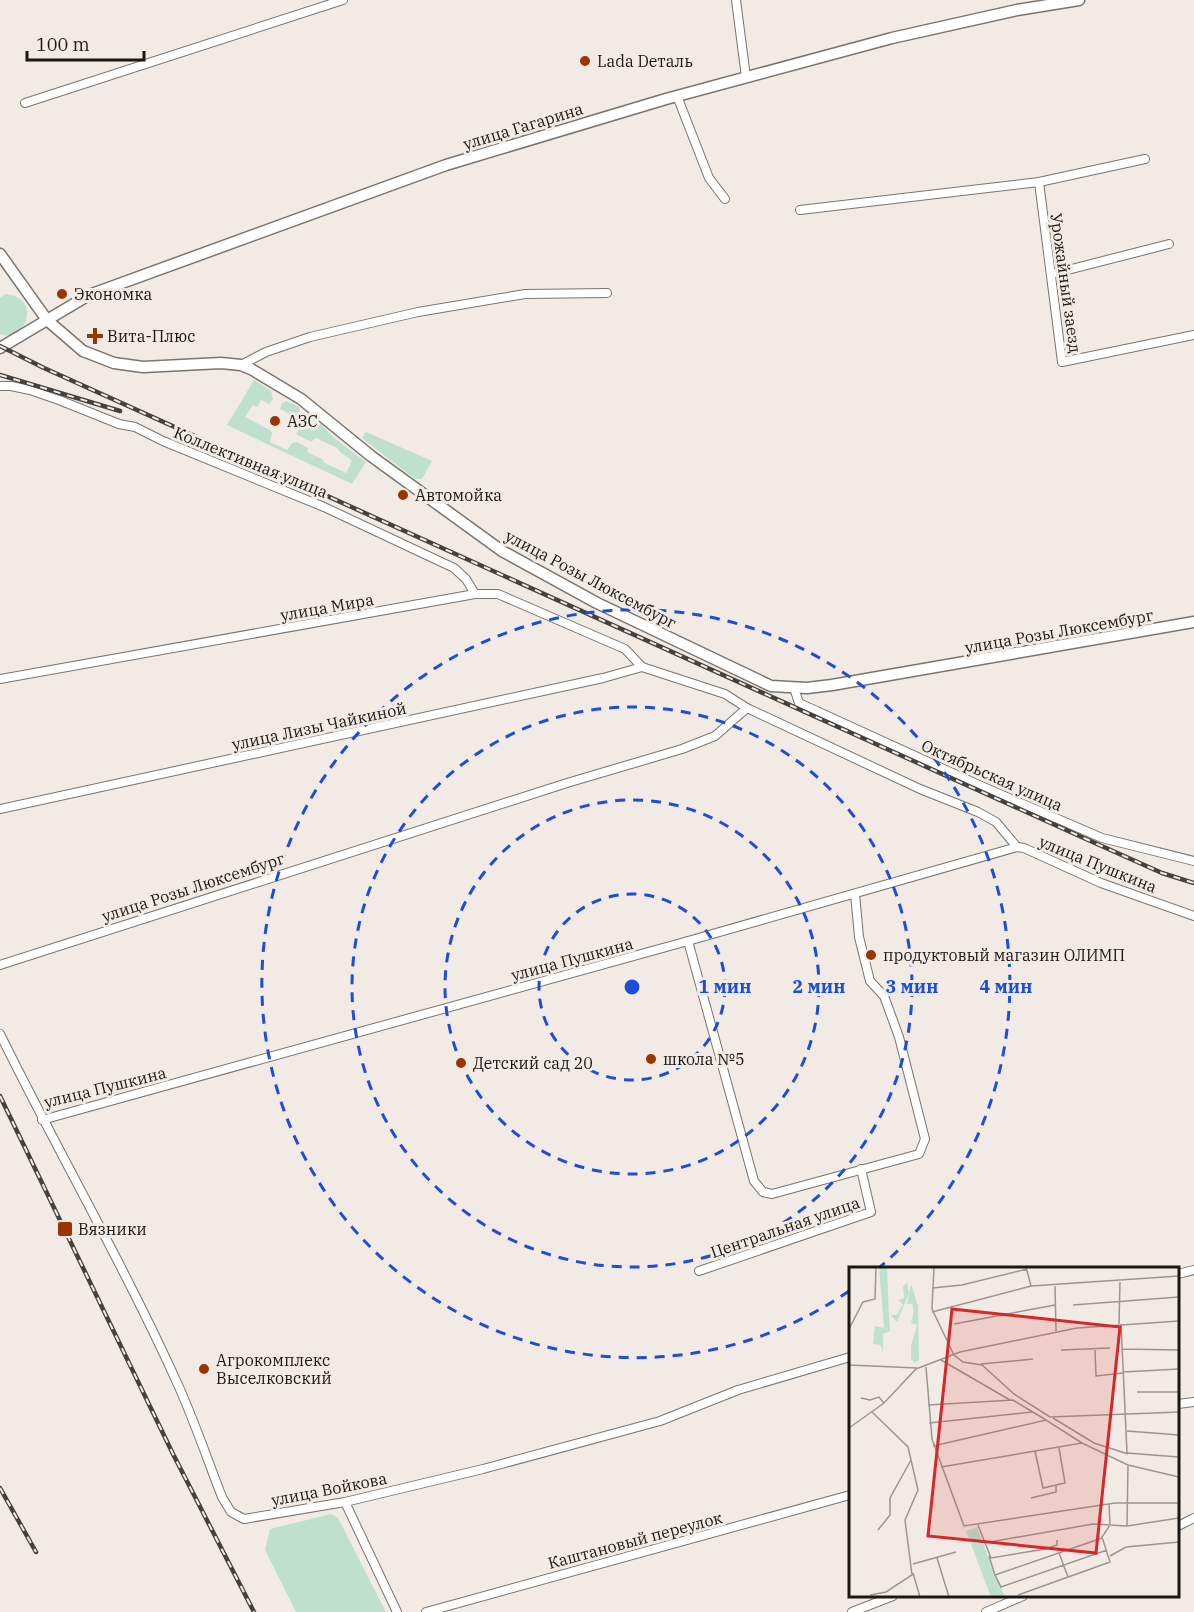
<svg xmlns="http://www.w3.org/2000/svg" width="1194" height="1612" viewBox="0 0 1194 1612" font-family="'IBM Plex Serif',serif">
	<rect width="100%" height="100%" fill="#f2ebe5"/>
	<!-- green -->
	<g fill="#bfe0cf">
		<path d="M 5,294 C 33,296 34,324 11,337 L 0,334 L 0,298 Z"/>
		<path d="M 254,380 L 271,391 L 273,399 L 269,404 L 261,400 L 257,407 L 253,405 L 245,417 L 270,430 L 272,433 L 270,442 L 287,450 L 292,443 L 297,442 L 308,448 L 307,452 L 324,460 L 323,462 L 346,473 L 352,461 C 348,456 340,454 337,448 L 316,438 L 311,442 L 296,434 L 302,426 L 320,423 L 333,437 L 366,462 L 352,484 L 227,425 Z"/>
		<path d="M 286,401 L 299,407 C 300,412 300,415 295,417 L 280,409 L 282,403 Z"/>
		<path d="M 366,432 L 432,461 L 422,479 L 415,479 L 362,438 Z"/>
		<path d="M 331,1514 L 338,1518 L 386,1612 L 296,1612 L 265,1550 L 270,1529 Z"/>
	</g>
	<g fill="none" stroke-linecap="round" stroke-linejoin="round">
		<!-- street casing -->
		<g stroke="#7a746e" stroke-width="10">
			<g id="street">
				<path d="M 736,0 L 746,77"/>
				<path d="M 677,96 L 709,178 L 725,199"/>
				<path d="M 25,103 L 343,0"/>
				<path d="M 1039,182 L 1062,362 L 1194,335"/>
				<path d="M 800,210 L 1039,182 L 1145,159"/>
				<path d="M 1052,274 L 1169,244"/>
				<path d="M 241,365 L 266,352 L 310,337 L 418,312 L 525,294 L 607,293"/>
				<path d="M 0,386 L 11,386 L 30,390 L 59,400 L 119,424 L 135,427 L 163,441 L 324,507 L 454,568 L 466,579 L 475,594"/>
				<path d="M 0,679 L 475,594 L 498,594 L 625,649 L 642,667 L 725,694 L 747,708"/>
				<path d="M 794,688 L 799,703 L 979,785 L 1102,838 L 1194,861"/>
				<path d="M 0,809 L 603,678 L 642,667"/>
				<path d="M 688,941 L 754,1181 L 763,1192 L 772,1194 L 919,1154 L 925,1139 L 899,1037 L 884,996 L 870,981 L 859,937 L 855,894"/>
				<path d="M 0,965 L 567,783 L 682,749 L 715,736 L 747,708 L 920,789 L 978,812 L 996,822 L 1017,847"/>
				<path d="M 0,1034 C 58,1152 125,1267 179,1387 C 195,1423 208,1461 222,1497 L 231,1512 L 244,1519 L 345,1502 L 483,1469 L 660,1421 L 738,1390 L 850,1357"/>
				<path d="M 42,1120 L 688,941 L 1017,847 L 1024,848 L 1101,883 L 1194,916"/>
				<path d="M 699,1271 L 871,1212 L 861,1169"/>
				<path d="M 1178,1274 L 1194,1270"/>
				<path d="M 1178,1404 L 1194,1402"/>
				<path d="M 345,1502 L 397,1612"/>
				<path d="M 1178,1526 L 1194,1518"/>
				<path d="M 426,1612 L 850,1495"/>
				<path d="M 852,1612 L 893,1596"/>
				<path d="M 986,1612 L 1023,1596"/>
			</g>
		</g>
		<!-- secondary casing -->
		<g stroke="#7a746e" stroke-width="13">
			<g id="secondary">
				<path d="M 0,254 L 47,320 L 83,351 L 114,363 L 143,367 L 221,363 L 241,365 L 251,369 L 301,399 L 371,456 L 502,551 L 597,603 L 771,686 L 807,688 L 832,685 L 1194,622"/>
				<path d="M 0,348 L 89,295 L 446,165 L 666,99 L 892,38 L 1017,10 L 1079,0"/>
			</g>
		</g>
		<!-- street -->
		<use href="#street" stroke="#fff" stroke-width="8"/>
		<!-- secondary -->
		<use href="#secondary" stroke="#fff" stroke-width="10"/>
		<!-- rail casing -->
		<g stroke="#44413e" stroke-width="4.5">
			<g id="rail">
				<path d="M 0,346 L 44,368 L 1086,839 L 1162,873 L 1194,883"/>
				<path d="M 0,375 L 120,411"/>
				<path d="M 0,1096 L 173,1454 L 254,1612"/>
				<path d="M 0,1488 L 36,1552"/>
			</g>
		</g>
		<!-- rail -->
		<use href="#rail" stroke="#f2ebe5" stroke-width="2" stroke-dasharray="7" stroke-linecap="butt"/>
	</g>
	<!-- distance rings -->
	<g fill="none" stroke="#1d4ed8" stroke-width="3" stroke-dasharray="10 8">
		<circle cx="632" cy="987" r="93"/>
		<circle cx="632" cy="987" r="187"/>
		<circle cx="632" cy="987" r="280"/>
		<path d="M849 1291A374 374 0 1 1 880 1267"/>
	</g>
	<!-- markers -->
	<g fill="#9a3502" stroke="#f2ebe5" stroke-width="2">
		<circle cx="585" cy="61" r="6"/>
		<circle cx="62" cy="294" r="6"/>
		<path d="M92 327h6v6h6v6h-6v6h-6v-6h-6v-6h6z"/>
		<circle cx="275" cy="421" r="6"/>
		<circle cx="403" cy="495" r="6"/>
		<circle cx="871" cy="955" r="6"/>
		<circle cx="651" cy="1059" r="6"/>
		<circle cx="461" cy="1063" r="6"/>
		<rect x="57" y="1221" width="16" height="16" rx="3"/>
		<circle cx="204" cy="1369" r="6"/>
	</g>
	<g text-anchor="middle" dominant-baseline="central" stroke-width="6" stroke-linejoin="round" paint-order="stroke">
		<!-- poi labels -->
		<g font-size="16" fill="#1a1715" stroke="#f2ebe5" text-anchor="start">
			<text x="597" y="61">Lada Dеталь</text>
			<text x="74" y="294">Экономка</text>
			<text x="107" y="336">Вита-Плюс</text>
			<text x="287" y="421">АЗС</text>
			<text x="415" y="495">Автомойка</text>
			<text x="883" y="955">продуктовый магазин ОЛИМП</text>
			<text x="663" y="1059">школа №5</text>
			<text x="473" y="1063">Детский сад 20</text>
			<text x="78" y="1229">Вязники</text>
			<text x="216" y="1360">Агрокомплекс<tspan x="216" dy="18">Выселковский</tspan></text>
		</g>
		<!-- street labels -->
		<g font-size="16" fill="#1a1715" stroke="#f2ebe5">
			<text transform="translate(523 126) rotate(-17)">улица Гагарина</text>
			<text transform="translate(1066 283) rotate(82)">Урожайный заезд</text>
			<text transform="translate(251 462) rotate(22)">Коллективная улица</text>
			<text transform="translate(591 579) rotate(28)">улица Розы Люксембург</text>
			<text transform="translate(327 607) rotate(-10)">улица Мира</text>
			<text transform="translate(1059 631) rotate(-10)">улица Розы Люксембург</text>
			<text transform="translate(319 726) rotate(-12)">улица Лизы Чайкиной</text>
			<text transform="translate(992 775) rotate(24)">Октябрьская улица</text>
			<text transform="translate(1098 864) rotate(22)">улица Пушкина</text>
			<text transform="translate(193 887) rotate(-18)">улица Розы Люксембург</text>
			<text transform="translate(572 959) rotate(-15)">улица Пушкина</text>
			<text transform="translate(105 1087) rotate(-14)">улица Пушкина</text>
			<text transform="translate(785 1227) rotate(-19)">Центральная улица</text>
			<text transform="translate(329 1489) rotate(-11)">улица Войкова</text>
			<text transform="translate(635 1540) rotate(-15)">Каштановый переулок</text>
		</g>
	</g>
	<!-- overview -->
	<g transform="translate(849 1267)">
		<rect width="330" height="330" fill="#f2ebe5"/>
		<path d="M 30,0 L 38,0 L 40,50 L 41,64 L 34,67 L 34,86 L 32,78 L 24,77 L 26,59 L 35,61 ZM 58,15 L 60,26 L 48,55 L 42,48 L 48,48 L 54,37 L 49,33 L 55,31 L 54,20 ZM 62,17 L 69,39 L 70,93 L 66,96 L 62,92 L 62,79 L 68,58 L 62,56 L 65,44 L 63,37 L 58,37 ZM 128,260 L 144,303 L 156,330 L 142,330 L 117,264 Z" fill="#bfe0cf"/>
		<path fill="none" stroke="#9c9692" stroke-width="1.5" d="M 85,0 L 83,42 L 105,88 L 114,95 L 133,98 L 165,127 L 201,150 L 330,145M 177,0 L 182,19M 206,19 L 207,64M 83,21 L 113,18 L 178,2M 224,38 L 330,30M 83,45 L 182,19 L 330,9M 105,57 L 206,38M 270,57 L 271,15M 272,57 L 278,186 L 330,190M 0,62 L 14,35 L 26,32 L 27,0M 273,82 L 330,83M 212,83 L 261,81M 246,83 L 247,109 L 274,106M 92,93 L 161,133M 132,97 L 184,92M 0,98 L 68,101M 77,100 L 83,172 L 115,259 L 266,236 L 330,236M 274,105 L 330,102M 288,125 L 330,125M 12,131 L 21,133 L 30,130 L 35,136M 79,138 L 164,133 L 197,153M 204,151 L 245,176 L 279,187M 80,156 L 183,145M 0,161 L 35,136 L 67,102 L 111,85 L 228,61 L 330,54M 278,164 L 330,168M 84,179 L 197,153 L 233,176M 186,184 L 194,221 L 216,216 L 210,181M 92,200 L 233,176 L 279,198 L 330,210M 182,231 L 207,225 L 207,219M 129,258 L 142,291 L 196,282 L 208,278 L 208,273M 278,259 L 279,198M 29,263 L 41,248 L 41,231 L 62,193M 135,276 L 244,257 L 278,259 L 330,251M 210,286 L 219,310M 140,289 L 146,308 L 253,271M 261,289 L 277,280 L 330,275M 88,291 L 100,330M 64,297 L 107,285M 64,306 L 71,330M 146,308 L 152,320 L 258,283M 21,328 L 37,325 L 63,308 L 56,253 L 69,223 L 59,180 L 23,145M 169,328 L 261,295 L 253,270 L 261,258 L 260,237"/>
		<path fill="#d62828" fill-opacity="0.15" stroke="#d62828" stroke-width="3" d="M 103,42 L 271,60 L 247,286 L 79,269 Z"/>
		<rect width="330" height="330" fill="none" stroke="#1a1715" stroke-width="3"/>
	</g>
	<circle cx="632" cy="987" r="9" fill="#1d4ed8" stroke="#f2ebe5" stroke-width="3"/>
	<g font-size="18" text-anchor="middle" font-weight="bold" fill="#1d4ed8" stroke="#f2ebe5" stroke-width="6" stroke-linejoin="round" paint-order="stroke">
		<text x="725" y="993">1 мин</text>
		<text x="819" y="993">2 мин</text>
		<text x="912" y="993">3 мин</text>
		<text x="1006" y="993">4 мин</text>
	</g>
	<!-- scale -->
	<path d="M27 51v9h117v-9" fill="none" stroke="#1a1715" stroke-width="3"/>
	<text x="36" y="51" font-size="18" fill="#1a1715" stroke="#f2ebe5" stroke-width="4.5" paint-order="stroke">100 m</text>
</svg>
